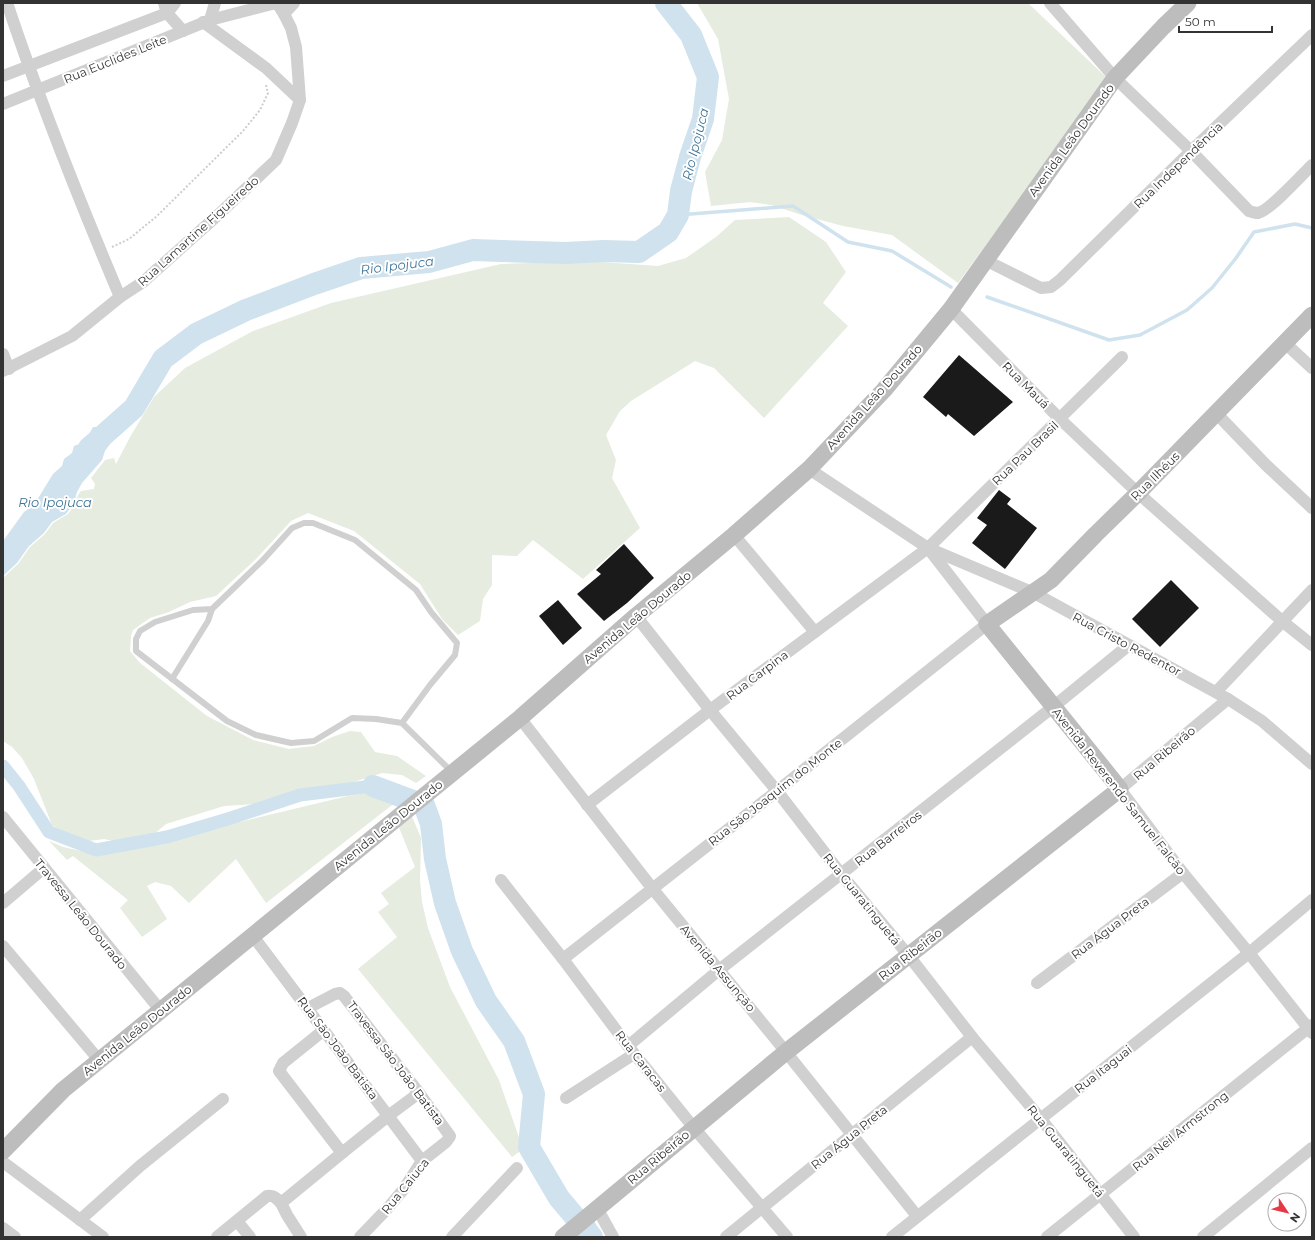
<svg xmlns="http://www.w3.org/2000/svg" width="1315" height="1240" viewBox="0 0 1315 1240" font-family="Montserrat,sans-serif">
	<rect width="100%" height="100%" fill="#fff"/>
	<!-- green -->
	<g fill="#e6ecdf">
		<path d="M 697,3 L 1028,3 L 1108,79 L 958,283 L 892,235 L 843,226 L 802,215 L 771,205 L 750,202 L 711,206 L 705,172 L 722,140 L 729,99 L 718,39 Z"/>
		<path d="M 789,217 L 826,242 L 846,272 L 823,303 L 848,326 L 764,418 L 714,368 L 695,361 L 631,401 L 620,411 L 606,435 L 616,460 L 612,478 L 640,528 L 583,579 L 533,540 L 517,556 L 492,555 L 492,585 L 483,599 L 480,621 L 458,635 L 442,619 L 420,584 L 354,531 L 308,513 L 291,521 L 256,559 L 216,596 L 190,602 L 169,612 L 150,618 L 133,630 L 131,636 L 130,651 L 140,663 L 207,716 L 253,740 L 289,749 L 314,746 L 332,737 L 350,731 L 361,732 L 375,752 L 397,756 L 426,776 L 416,783 L 402,775 L 382,773 L 331,789 L 307,791 L 284,799 L 256,804 L 224,806 L 166,824 L 153,835 L 118,842 L 104,839 L 82,842 L 65,835 L 52,825 L 34,779 L 22,758 L 12,747 L 3,741 L 3,578 L 18,564 L 30,547 L 45,534 L 53,523 L 68,514 L 75,504 L 78,495 L 81,491 L 94,489 L 95,484 L 91,478 L 105,460 L 114,458 L 116,464 L 130,437 L 154,397 L 185,368 L 253,331 L 331,303 L 501,264 L 587,261 L 658,266 L 686,258 L 716,237 L 735,220 Z"/>
		<path d="M 373,792 L 396,802 L 266,903 L 236,859 L 189,903 L 171,886 L 155,882 L 147,886 L 167,919 L 142,937 L 120,908 L 128,900 L 73,856 L 67,860 L 49,841 L 63,847 L 99,855 L 165,844 L 223,826 L 348,796 Z"/>
		<path d="M 411,814 L 421,838 L 420,881 L 422,902 L 428,928 L 450,987 L 499,1080 L 523,1149 L 512,1157 L 358,969 L 397,937 L 378,912 L 389,904 L 381,893 L 415,867 L 398,825 Z"/>
	</g>
	<!-- water -->
	<g fill="#cfe2ee">
		<path d="M 105,426 L 123,432 L 112,441 L 105,451 L 102,460 L 82,483 L 77,492 L 74,503 L 66,514 L 52,522 L 44,533 L 29,546 L 17,563 L 3,576 L 3,541 L 24,512 L 31,507 L 37,500 L 53,474 L 62,466 L 64,459 L 72,453 L 74,446 L 85,442 L 93,427 L 99,427 Z"/>
		<path d="M 593,1219 L 603,1237 L 578,1237 L 576,1232 Z"/>
	</g>
	<g fill="none" stroke-linecap="round" stroke-linejoin="round">
		<!-- stream -->
		<g stroke="#cfe2ee" stroke-width="3.5">
			<path d="M 678,215 L 793,206 L 848,242 L 892,251 L 951,287"/>
			<path d="M 987,297 L 1109,340 L 1140,335 L 1187,310 L 1212,288 L 1236,258 L 1254,232 L 1295,224 L 1312,228"/>
		</g>
		<!-- canal -->
		<path stroke="#cfe2ee" stroke-width="13" d="M 3,766 L 19,786 L 49,832 L 96,850 L 167,837 L 231,818 L 300,795 L 373,786"/>
		<!-- river -->
		<g stroke="#cfe2ee" stroke-width="22">
			<path d="M 89,448 L 134,408 L 163,359 L 196,334 L 246,310 L 314,284 L 361,268 L 429,262 L 473,250 L 565,253 L 604,251 L 639,252 L 668,232 L 678,215 L 681,191 L 690,157 L 703,119 L 708,77 L 691,35 L 666,3"/>
			<path d="M 373,786 L 424,805 L 431,824 L 435,859 L 445,903 L 462,951 L 486,1001 L 514,1041 L 534,1094 L 529,1147 L 559,1198 L 592,1237"/>
		</g>
	</g>
	<!-- building -->
	<g fill="#1a1a1a">
		<path d="M 959,355 L 1013,402 L 974,436 L 948,414 L 946,417 L 923,397 Z"/>
		<path d="M 999,490 L 1011,499 L 1007,504 L 1037,528 L 1005,569 L 972,543 L 987,525 L 977,518 Z"/>
		<path d="M 624,544 L 654,578 L 627,603 L 604,621 L 577,594 L 601,574 L 596,570 Z"/>
		<path d="M 1171,580 L 1199,608 L 1160,647 L 1132,619 Z"/>
		<path d="M 558,600 L 582,628 L 563,645 L 539,616 Z"/>
	</g>
	<g fill="none" stroke-linecap="round" stroke-linejoin="round">
		<!-- path -->
		<path stroke="#cdcdcd" stroke-width="2" stroke-dasharray="2 2" stroke-linecap="butt" d="M 112,247 L 129,239 L 157,216 L 243,131 L 260,110 L 268,93 L 266,85"/>
		<!-- service -->
		<g stroke="#d0d0d0" stroke-width="6">
			<path d="M 172,679 L 208,621 L 212,609"/>
			<path d="M 402,723 L 430,685 L 455,655 L 457,643 L 431,612 L 416,590 L 355,540 L 313,523 L 304,523 L 292,528 L 263,560 L 212,609 L 193,610 L 155,622 L 140,631 L 136,639 L 136,651 L 227,721 L 256,735 L 291,743 L 314,741 L 352,718 L 376,719 L 402,723 L 452,772"/>
		</g>
		<!-- minor -->
		<g stroke="#d0d0d0" stroke-width="12">
			<path d="M 7,3 C 40,102 79,200 120,297"/>
			<path d="M 164,3 L 167,13 L 183,31"/>
			<path d="M 1050,3 L 1115,78 L 1191,151 L 1249,211 C 1252,212 1255,213 1258,213 C 1269,211 1302,175 1312,165"/>
			<path d="M 284,14 L 294,3"/>
			<path d="M 210,20 L 276,3"/>
			<path d="M 203,22 L 266,68 L 300,100"/>
			<path d="M 3,76 L 167,13 L 175,3"/>
			<path d="M 3,104 L 210,20 L 215,3"/>
			<path d="M 985,260 L 1041,288 L 1051,287 L 1060,280 L 1191,151 L 1312,35"/>
			<path d="M 951,309 L 1060,419 L 1138,493 L 1282,621 L 1312,645"/>
			<path d="M 1285,343 L 1312,368"/>
			<path d="M 3,354 L 9,369"/>
			<path d="M 3,371 L 72,336 L 120,297 L 143,282 L 218,215 L 276,160 L 292,123 L 300,100 L 296,47 L 291,28 L 284,14 L 277,3"/>
			<path d="M 1216,413 L 1266,465 L 1312,508"/>
			<path d="M 809,469 L 928,548 L 1034,593 L 1228,699 L 1262,721 L 1312,764"/>
			<path d="M 734,535 L 815,632"/>
			<path d="M 636,616 L 710,710 L 777,791 L 841,874 L 909,956 L 972,1037 L 1041,1119 L 1134,1237"/>
			<path d="M 1216,692 L 1312,590"/>
			<path d="M 1228,699 L 1120,789 L 1183,873 L 1249,953 L 1312,1033"/>
			<path d="M 520,718 L 652,888 L 786,1052 L 917,1216"/>
			<path d="M 587,805 L 710,710 L 928,548 L 1122,357"/>
			<path d="M 3,817 L 161,1011"/>
			<path d="M 501,880 L 563,959 L 628,1046 L 694,1128 L 787,1237"/>
			<path d="M 3,903 L 44,868"/>
			<path d="M 253,936 L 422,1161"/>
			<path d="M 3,946 L 99,1060"/>
			<path d="M 563,959 L 777,791 L 987,624 L 928,548"/>
			<path d="M 1037,983 L 1183,873"/>
			<path d="M 308,1008 L 335,994 L 340,993 L 344,996 L 419,1093 L 450,1136 L 449,1138 L 446,1142 L 422,1161 L 403,1190 L 387,1209 L 360,1237"/>
			<path d="M 628,1046 L 719,970 L 1053,707 L 1129,645"/>
			<path d="M 566,1098 L 634,1054"/>
			<path d="M 342,1153 L 388,1116 L 419,1093"/>
			<path d="M 3,1162 L 103,1237"/>
			<path d="M 281,1203 L 287,1215 L 301,1237"/>
			<path d="M 597,1208 L 613,1237"/>
			<path d="M 80,1220 L 140,1166 L 223,1099"/>
			<path d="M 237,1221 L 250,1237"/>
			<path d="M 3,1228 L 15,1237"/>
			<path d="M 217,1237 L 267,1196 C 274,1195 276,1198 281,1203 L 342,1153 L 279,1071 L 283,1063 L 324,1030"/>
			<path d="M 452,1237 L 517,1168"/>
			<path d="M 726,1237 L 972,1037"/>
			<path d="M 892,1237 L 1249,953 L 1312,900"/>
			<path d="M 1047,1237 L 1312,1025"/>
			<path d="M 1203,1237 L 1312,1148"/>
		</g>
		<!-- secondary -->
		<g stroke="#bdbdbd" stroke-width="17">
			<path d="M 3,1151 L 63,1090 L 520,718 L 636,616 L 734,535 L 809,469 L 884,390 L 951,309 L 1115,78 L 1163,27 L 1188,3"/>
			<path d="M 563,1237 L 786,1052 L 1120,789 L 987,624 L 1051,580 L 1096,534 L 1138,493 L 1312,315"/>
		</g>
	</g>
	<g text-anchor="middle" dominant-baseline="central" stroke-width="4" stroke-linejoin="round" paint-order="stroke">
		<!-- street labels -->
		<g font-size="12" fill="#333" stroke="#fff">
			<text transform="translate(115 59) rotate(-22)">Rua Euclides Leite</text>
			<text transform="translate(1071 140) rotate(-54)">Avenida Leão Dourado</text>
			<text transform="translate(1178 165) rotate(-44)">Rua Independência</text>
			<text transform="translate(198 231) rotate(-42)">Rua Lamartine Figueiredo</text>
			<text transform="translate(1026 385) rotate(45)">Rua Mauá</text>
			<text transform="translate(874 397) rotate(-48)">Avenida Leão Dourado</text>
			<text transform="translate(1025 453) rotate(-44)">Rua Pau Brasil</text>
			<text transform="translate(1155 476) rotate(-45)">Rua Ilhéus</text>
			<text transform="translate(637 617) rotate(-40)">Avenida Leão Dourado</text>
			<text transform="translate(1127 644) rotate(28)">Rua Cristo Redentor</text>
			<text transform="translate(757 675) rotate(-37)">Rua Carpina</text>
			<text transform="translate(1164 753) rotate(-40)">Rua Ribeirão</text>
			<text transform="translate(1119 791) rotate(52)">Avenida Reverendo Samuel Falcão</text>
			<text transform="translate(775 792) rotate(-38)">Rua São Joaquim do Monte</text>
			<text transform="translate(388 825) rotate(-39)">Avenida Leão Dourado</text>
			<text transform="translate(888 838) rotate(-38)">Rua Barreiros</text>
			<text transform="translate(862 899) rotate(51)">Rua Guaratinguetá</text>
			<text transform="translate(81 914) rotate(51)">Travessa Leão Dourado</text>
			<text transform="translate(1110 928) rotate(-37)">Rua Água Preta</text>
			<text transform="translate(910 954) rotate(-38)">Rua Ribeirão</text>
			<text transform="translate(718 968) rotate(50)">Avenida Assunção</text>
			<text transform="translate(137 1030) rotate(-39)">Avenida Leão Dourado</text>
			<text transform="translate(338 1048) rotate(53)">Rua São João Batista</text>
			<text transform="translate(641 1061) rotate(52)">Rua Caracas</text>
			<text transform="translate(396 1063) rotate(53)">Travessa São João Batista</text>
			<text transform="translate(1103 1069) rotate(-38)">Rua Itaguai</text>
			<text transform="translate(1180 1131) rotate(-39)">Rua Neil Armstrong</text>
			<text transform="translate(849 1137) rotate(-39)">Rua Água Preta</text>
			<text transform="translate(1066 1151) rotate(51)">Rua Guaratinguetá</text>
			<text transform="translate(658 1157) rotate(-40)">Rua Ribeirão</text>
			<text transform="translate(405 1186) rotate(-51)">Rua Caiuca</text>
		</g>
		<!-- water labels -->
		<g font-size="13" font-style="italic" fill="#3f7597" stroke="#fff">
			<text transform="translate(695 144) rotate(-76)">Rio Ipojuca</text>
			<text transform="translate(397 265) rotate(-7)">Rio Ipojuca</text>
			<text x="55" y="502">Rio Ipojuca</text>
		</g>
	</g>
	<!-- border -->
	<rect width="1315" height="1240" fill="none" stroke="#333333" stroke-width="8"/>
	<!-- north arrow -->
	<g transform="translate(1287 1212) rotate(125)"><circle r="19" fill="#ffffff" stroke="#adadad"/>
	<path d="M0-3L7 15L0 10L-7 15Z" fill="#e63946"/>
	<text y="-6" font-size="11" font-weight="bold" text-anchor="middle" fill="#333333">N</text>
	</g>
	<!-- scale -->
	<path d="M1179 26v6h93v-6" fill="none" stroke="#333333" stroke-width="2"/>
	<text x="1185" y="26" font-size="12" fill="#333333" stroke="#ffffff" stroke-width="3" paint-order="stroke">50 m</text>
</svg>
